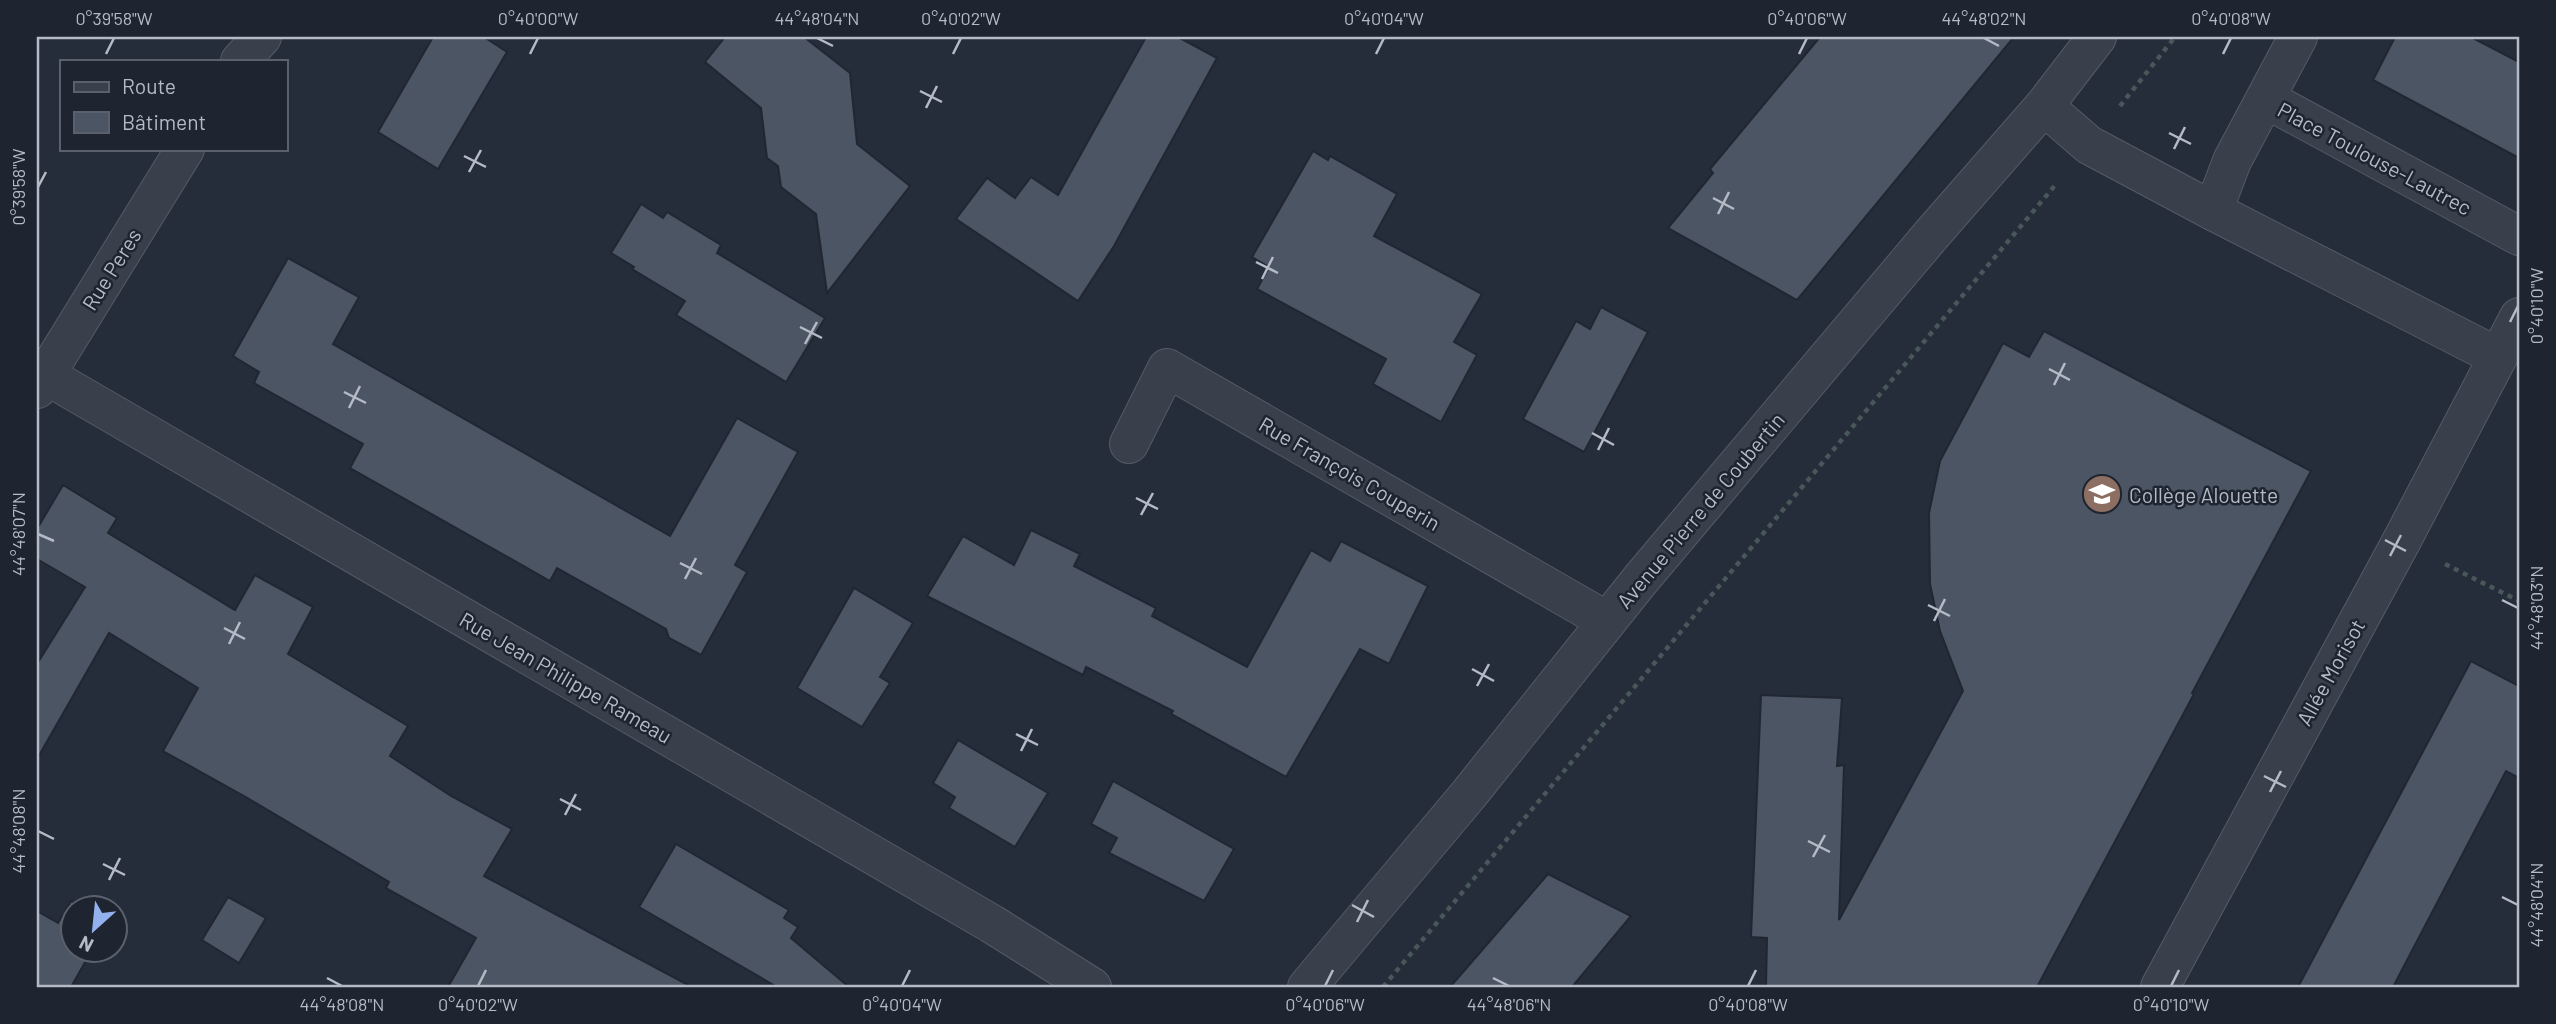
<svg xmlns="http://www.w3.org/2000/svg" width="2556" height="1024" viewBox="0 0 2556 1024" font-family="Barlow,sans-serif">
	<rect width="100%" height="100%" fill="#252d3a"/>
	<!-- building -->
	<g fill="#4c5563" stroke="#202732" stroke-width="2">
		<path d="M 433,37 L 484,37 L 507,52 L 438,169 L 378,132 Z"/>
		<path d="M 725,37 L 804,37 L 850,73 L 857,144 L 910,186 L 827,293 L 816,214 L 781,187 L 778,166 L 767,158 L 761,108 L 705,62 Z"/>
		<path d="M 1146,37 L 1178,37 L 1217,58 L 1114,246 L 1078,301 L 956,219 L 987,178 L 1015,198 L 1031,177 L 1058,195 Z"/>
		<path d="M 1820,37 L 2014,37 L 1797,300 L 1668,228 L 1713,173 L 1710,169 Z"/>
		<path d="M 2395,37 L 2471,37 L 2519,62 L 2519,158 L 2373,80 Z"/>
		<path d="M 1313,151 L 1328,160 L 1330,156 L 1397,194 L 1374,236 L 1482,294 L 1454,342 L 1477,355 L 1441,422 L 1373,384 L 1386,359 L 1257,289 L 1269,267 L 1252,257 Z"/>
		<path d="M 641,204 L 663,218 L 667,212 L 721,245 L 717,253 L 825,318 L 786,382 L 676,315 L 685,301 L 632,269 L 634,267 L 611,253 Z"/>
		<path d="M 288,258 L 359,297 L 333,344 L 670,536 L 737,418 L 798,452 L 735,565 L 747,572 L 701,655 L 669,638 L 666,629 L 557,568 L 550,581 L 350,468 L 363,444 L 254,383 L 259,372 L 233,356 Z"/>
		<path d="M 1601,307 L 1648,332 L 1584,452 L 1523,419 L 1576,321 L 1590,329 Z"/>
		<path d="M 2044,331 L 2311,471 L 2192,693 L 2194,694 L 2037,987 L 1766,987 L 1767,938 L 1751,937 L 1761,695 L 1842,698 L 1837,766 L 1844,765 L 1839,920 L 1963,691 L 1940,631 L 1930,584 L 1929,513 L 1940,461 L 2003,343 L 2029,357 Z"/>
		<path d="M 63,485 L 117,518 L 108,533 L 235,610 L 255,575 L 313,607 L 288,654 L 408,726 L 390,756 L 451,796 L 512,829 L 484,876 L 692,987 L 448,987 L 476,938 L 386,888 L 389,882 L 244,796 L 163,751 L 198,688 L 109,633 L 37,759 L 37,664 L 85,587 L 37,559 L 37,529 Z"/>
		<path d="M 1031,530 L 1080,554 L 1074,566 L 1156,608 L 1152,616 L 1247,667 L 1311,550 L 1330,561 L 1341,541 L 1428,586 L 1389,664 L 1360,649 L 1286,777 L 1171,714 L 1173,711 L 1086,667 L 1083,675 L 927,596 L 963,536 L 1014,565 Z"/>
		<path d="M 854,588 L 913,623 L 880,677 L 890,683 L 862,727 L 797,688 Z"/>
		<path d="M 2471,661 L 2519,686 L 2519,778 L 2506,771 L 2393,987 L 2298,987 Z"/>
		<path d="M 958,740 L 1048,793 L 1015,847 L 949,808 L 955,797 L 933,783 Z"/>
		<path d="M 1113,781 L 1234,849 L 1204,901 L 1109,853 L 1117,838 L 1091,824 Z"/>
		<path d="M 676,844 L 789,910 L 784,918 L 798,927 L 791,938 L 849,987 L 777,987 L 639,907 Z"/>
		<path d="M 1548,874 L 1631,916 L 1572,987 L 1450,987 Z"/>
		<path d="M 228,897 L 266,918 L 239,963 L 202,940 Z"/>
		<path d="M 71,901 L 85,908 L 74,908 L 74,950 L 92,950 L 71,987 L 37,987 L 37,911 L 58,923 Z"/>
	</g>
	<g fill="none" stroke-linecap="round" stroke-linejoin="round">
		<!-- street casing -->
		<g stroke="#545b66" stroke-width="40">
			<g id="street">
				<path d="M 240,61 L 262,37"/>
				<path d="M 2266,99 L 2519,236"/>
				<path d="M 2044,106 L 2089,145 L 2213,211 L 2498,357"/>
				<path d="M 2213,211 L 2232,161 L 2298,37"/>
				<path d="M 37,370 L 992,924 L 1092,987"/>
				<path d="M 37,389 L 185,149"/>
				<path d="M 1129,444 L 1167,368 L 1607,621"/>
				<path d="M 1307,987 L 1469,794 L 1641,579 L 1932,234 L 2044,106 L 2097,37"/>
				<path d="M 2160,987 L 2401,542 L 2519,317"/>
			</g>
		</g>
		<!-- path -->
		<g stroke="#47575a" stroke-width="4.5" stroke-dasharray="5 5" stroke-linecap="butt">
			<path d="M 2120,106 L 2175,37"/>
			<path d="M 2445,564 L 2519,601"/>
			<path d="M 1383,987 L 2057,183"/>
		</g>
		<!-- street -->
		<use href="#street" stroke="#39404b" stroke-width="38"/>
	</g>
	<!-- ticks -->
	<path fill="none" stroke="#b5bbc6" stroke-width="2.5" d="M 817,38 L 833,46M 1984,38 L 1999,46M 106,54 L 114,38M 530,54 L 538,38M 953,54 L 961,38M 1376,54 L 1384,38M 1799,54 L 1807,38M 2223,54 L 2231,38M 920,91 L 942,102M 926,108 L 937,86M 2169,133 L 2191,144M 2174,149 L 2185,127M 464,156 L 486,167M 469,172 L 481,150M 38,187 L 46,172M 1713,198 L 1734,209M 1718,214 L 1729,192M 1256,262 L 1278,273M 1262,279 L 1273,257M 2510,322 L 2518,306M 800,327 L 822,338M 805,344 L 817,322M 2049,369 L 2070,380M 2054,385 L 2065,363M 344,392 L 366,403M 349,408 L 360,386M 1592,433 L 1614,445M 1598,450 L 1609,428M 1136,498 L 1158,509M 1141,515 L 1153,493M 38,534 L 54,541M 2385,540 L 2406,551M 2390,556 L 2401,535M 680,563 L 702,574M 685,579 L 696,558M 2502,600 L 2518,608M 1928,605 L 1950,616M 1934,621 L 1945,599M 224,628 L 245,639M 229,644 L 240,622M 1472,669 L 1494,681M 1477,686 L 1489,664M 1016,734 L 1038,745M 1021,751 L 1032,729M 2264,776 L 2286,787M 2270,792 L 2281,771M 560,799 L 581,810M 565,815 L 576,794M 38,831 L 54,839M 1808,841 L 1830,852M 1813,857 L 1825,835M 103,864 L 125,875M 109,880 L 120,858M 2502,897 L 2518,905M 1352,905 L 1374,917M 1357,922 L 1368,900M 327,978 L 342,986M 1493,978 L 1509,986M 478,986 L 486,970M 902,986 L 910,970M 1325,986 L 1333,970M 1748,986 L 1756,970M 2171,986 L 2179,970"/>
	<!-- icons -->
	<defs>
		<g id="school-disc" transform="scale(2.0125)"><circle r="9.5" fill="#8d6e63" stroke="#1e2530"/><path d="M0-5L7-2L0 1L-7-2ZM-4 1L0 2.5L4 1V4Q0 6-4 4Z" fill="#fff"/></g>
	</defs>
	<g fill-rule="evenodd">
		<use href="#school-disc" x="2102" y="494"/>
	</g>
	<g text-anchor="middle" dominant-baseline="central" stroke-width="5" stroke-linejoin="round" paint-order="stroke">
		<!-- street labels -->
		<g font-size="21" fill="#b5bbc6" stroke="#1e2530">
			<text transform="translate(2375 158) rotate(28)">Place Toulouse-Lautrec</text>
			<text transform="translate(111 269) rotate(-58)">Rue Peres</text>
			<text transform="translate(1350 473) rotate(30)">Rue François Couperin</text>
			<text transform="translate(1700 510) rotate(-50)">Avenue Pierre de Coubertin</text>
			<text transform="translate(2330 672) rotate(-61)">Allée Morisot</text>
			<text transform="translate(566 677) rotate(30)">Rue Jean Philippe Rameau</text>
		</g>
		<!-- poi labels -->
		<g font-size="21" fill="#b5bbc6" stroke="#1e2530" text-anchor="start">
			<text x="2129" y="494">Collège Alouette</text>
		</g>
	</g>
	<!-- border -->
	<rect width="2556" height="1024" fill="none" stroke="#1e2530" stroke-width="77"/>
	<!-- legend -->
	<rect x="60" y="60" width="228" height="91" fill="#1e2530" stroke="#5a616c" stroke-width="2"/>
	<rect x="74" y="82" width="35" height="10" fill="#39404b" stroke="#5a616c" stroke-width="2"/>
	<text x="122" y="94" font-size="21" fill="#b5bbc6">Route</text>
	<rect x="74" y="112" width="35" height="21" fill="#4c5563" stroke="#5a616c" stroke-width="2"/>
	<text x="122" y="130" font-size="21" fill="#b5bbc6">Bâtiment</text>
	<!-- north arrow -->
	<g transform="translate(94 929) rotate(207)"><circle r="33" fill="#1e2530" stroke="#5a616c" stroke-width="2"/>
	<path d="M0-5L12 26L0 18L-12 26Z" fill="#92b1ee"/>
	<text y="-10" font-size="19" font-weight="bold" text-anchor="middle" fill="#b5bbc6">N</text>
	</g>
	<rect x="38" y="38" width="2480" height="948" fill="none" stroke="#b5bbc6" stroke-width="2.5"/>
	<g font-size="18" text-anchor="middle" fill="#b5bbc6">
		<text x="114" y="25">0°39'58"W</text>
		<text x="538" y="25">0°40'00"W</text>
		<text x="817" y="25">44°48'04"N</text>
		<text x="961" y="25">0°40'02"W</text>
		<text x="1384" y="25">0°40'04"W</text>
		<text x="1807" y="25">0°40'06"W</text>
		<text x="1984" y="25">44°48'02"N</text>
		<text x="2231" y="25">0°40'08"W</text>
		<text transform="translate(19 187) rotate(-90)" y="6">0°39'58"W</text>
		<text transform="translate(2537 306) rotate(-90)" y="6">0°40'10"W</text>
		<text transform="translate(19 534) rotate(-90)" y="6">44°48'07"N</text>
		<text transform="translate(2537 608) rotate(-90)" y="6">44°48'03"N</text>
		<text transform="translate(19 831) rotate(-90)" y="6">44°48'08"N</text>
		<text transform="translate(2537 905) rotate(-90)" y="6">44°48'04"N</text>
		<text x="342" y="1011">44°48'08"N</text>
		<text x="478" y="1011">0°40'02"W</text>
		<text x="902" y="1011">0°40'04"W</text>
		<text x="1325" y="1011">0°40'06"W</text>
		<text x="1509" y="1011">44°48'06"N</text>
		<text x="1748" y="1011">0°40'08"W</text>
		<text x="2171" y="1011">0°40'10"W</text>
	</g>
</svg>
